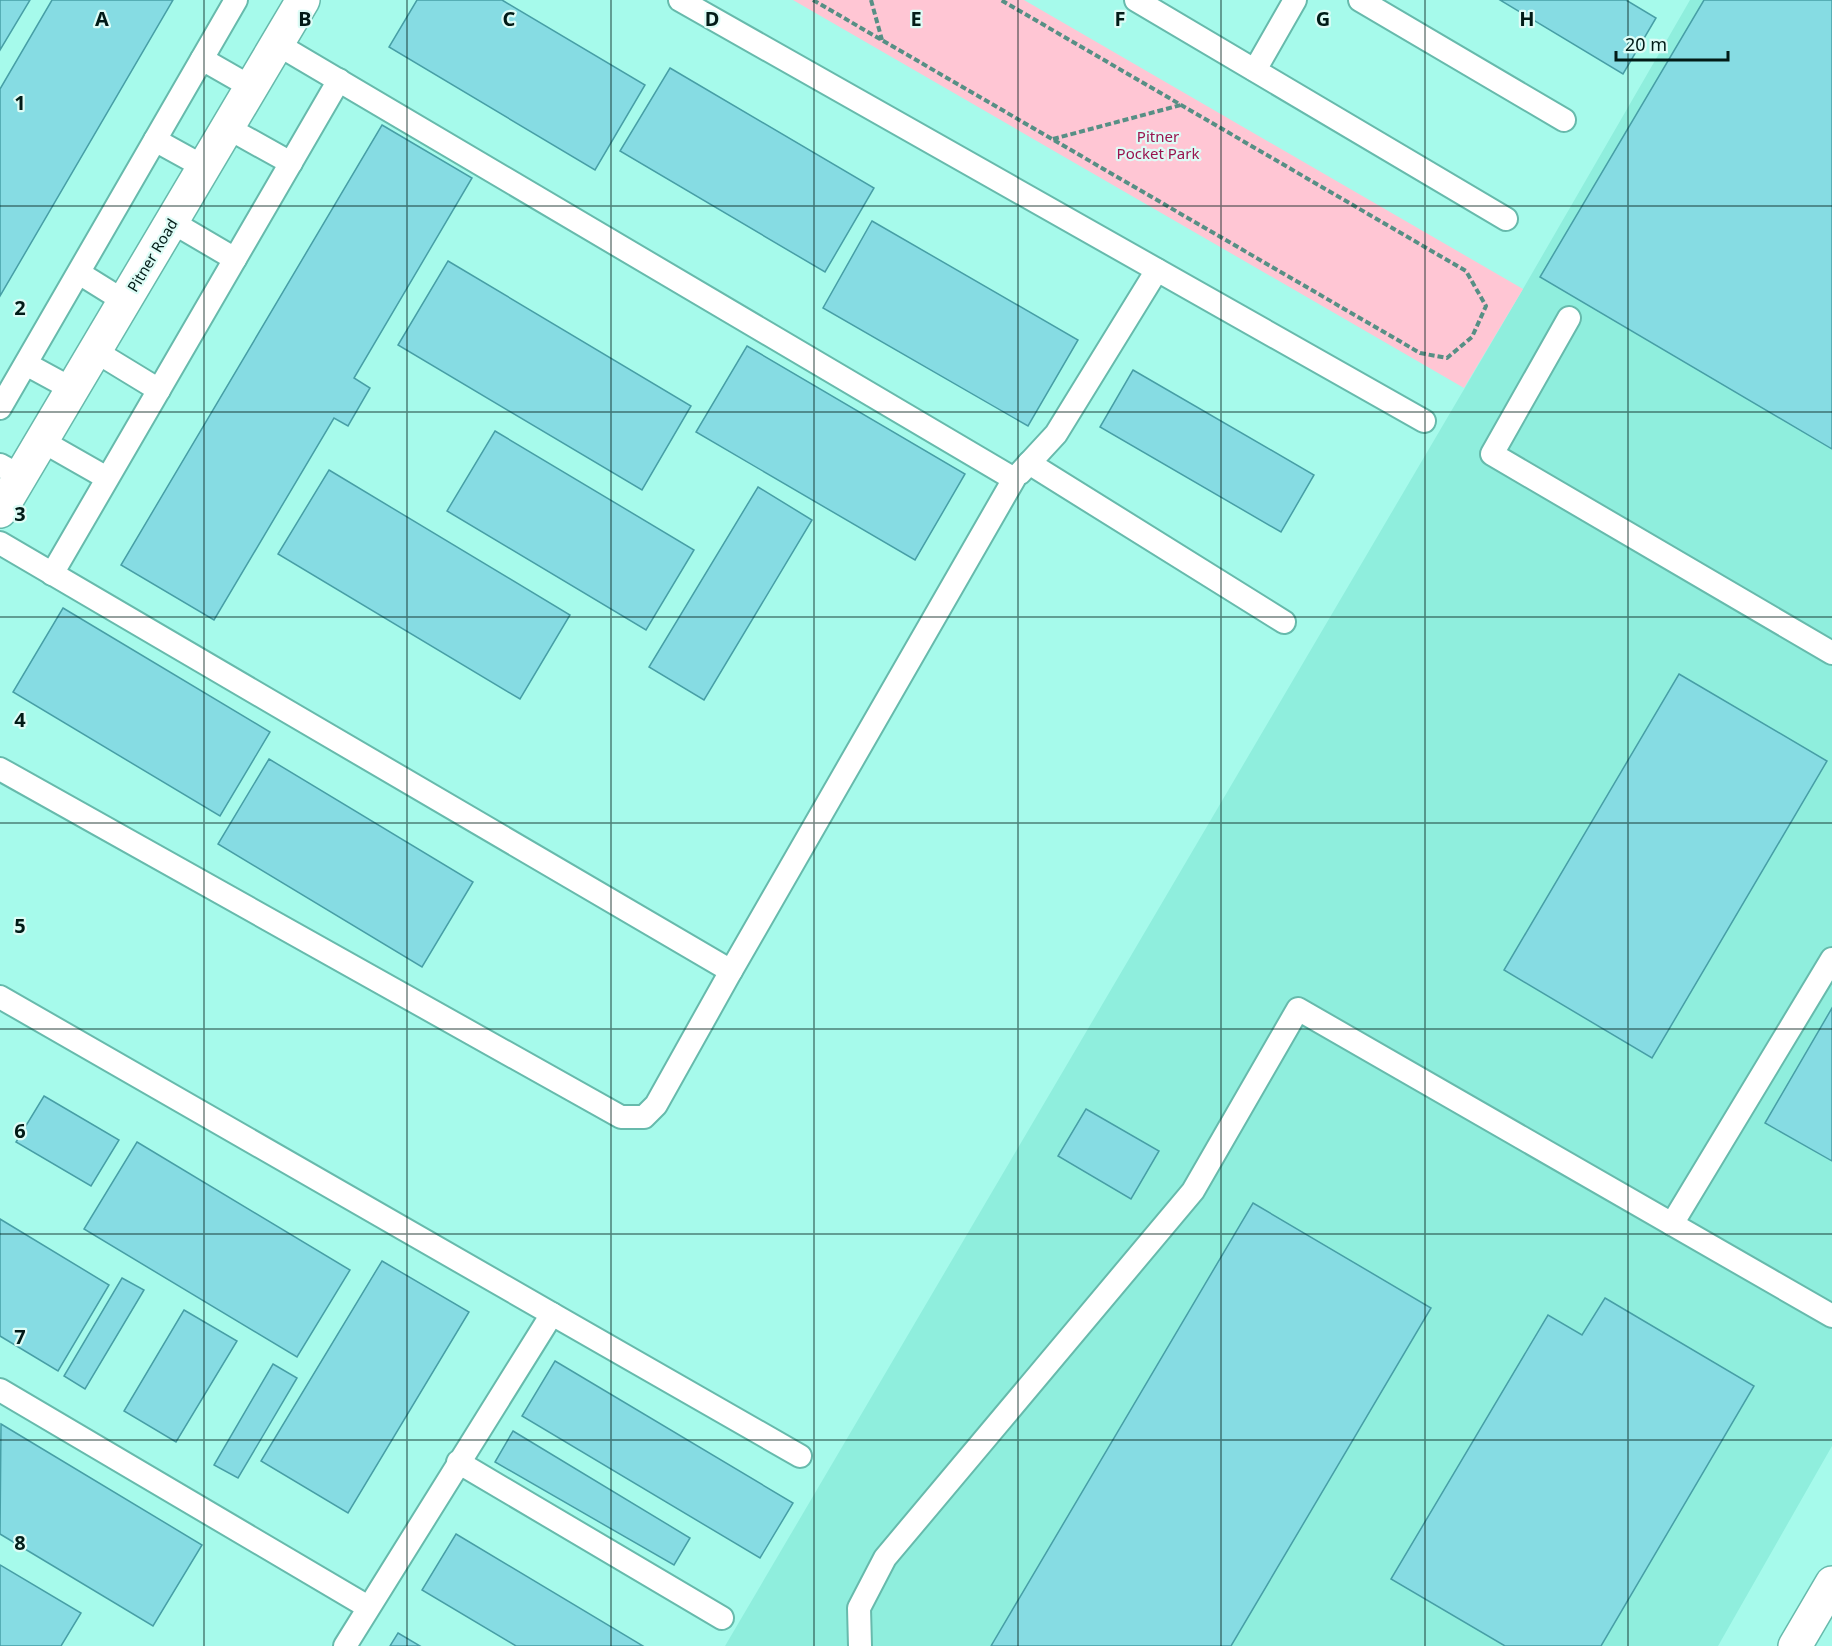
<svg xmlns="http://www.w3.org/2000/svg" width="1832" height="1646" viewBox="0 0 1832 1646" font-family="'Noto Sans',sans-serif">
	<rect width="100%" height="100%" fill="#a6faeb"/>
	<!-- built -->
	<path fill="#8feedd" d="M 1690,0 L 1832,0 L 1832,1446 L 1718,1646 L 725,1646 L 1523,289 Z"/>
	<!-- green -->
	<path fill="#ffc6d4" d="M 793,0 L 1024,0 L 1523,289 L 1464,388 Z"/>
	<!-- building -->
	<g fill="#86dce3" stroke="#479fa6" stroke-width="1.5">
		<path d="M 0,0 L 30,0 L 0,50 Z"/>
		<path d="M 52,0 L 173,0 L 0,296 L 0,89 Z"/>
		<path d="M 417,0 L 502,0 L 645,85 L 595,170 L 389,47 Z"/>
		<path d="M 1500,0 L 1626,0 L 1656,18 L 1623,74 Z"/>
		<path d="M 1704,0 L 1832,0 L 1832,449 L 1540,277 Z"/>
		<path d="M 670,68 L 874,188 L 825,272 L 620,151 Z"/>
		<path d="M 382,125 L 472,178 L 354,378 L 370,388 L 348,426 L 334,418 L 214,620 L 121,565 Z"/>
		<path d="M 872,221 L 1078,340 L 1028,426 L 823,308 Z"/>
		<path d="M 448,261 L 691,406 L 642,490 L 398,345 Z"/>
		<path d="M 747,346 L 965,474 L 915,560 L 696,432 Z"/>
		<path d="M 1133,370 L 1314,475 L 1281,532 L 1100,427 Z"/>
		<path d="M 495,431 L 694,550 L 646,630 L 447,511 Z"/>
		<path d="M 329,470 L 570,615 L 520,699 L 278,554 Z"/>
		<path d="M 758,487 L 812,520 L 704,700 L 649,667 Z"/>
		<path d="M 63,608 L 270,732 L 220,816 L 13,692 Z"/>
		<path d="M 1679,674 L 1827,761 L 1652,1058 L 1504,970 Z"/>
		<path d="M 269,759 L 473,882 L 422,967 L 218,844 Z"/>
		<path d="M 1832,1008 L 1832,1161 L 1765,1123 Z"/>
		<path d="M 44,1096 L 119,1140 L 91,1186 L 16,1142 Z"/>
		<path d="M 1086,1109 L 1159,1151 L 1131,1199 L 1058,1156 Z"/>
		<path d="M 137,1142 L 350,1270 L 297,1357 L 84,1229 Z"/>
		<path d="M 1253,1203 L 1431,1308 L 1231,1646 L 991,1646 Z"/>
		<path d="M 0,1219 L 109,1285 L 58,1371 L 0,1336 Z"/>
		<path d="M 382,1261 L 469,1312 L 348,1513 L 261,1461 Z"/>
		<path d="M 122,1278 L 144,1290 L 85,1389 L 64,1376 Z"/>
		<path d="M 1605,1298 L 1754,1386 L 1601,1646 L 1505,1646 L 1391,1579 L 1548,1315 L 1582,1335 Z"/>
		<path d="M 184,1310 L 237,1341 L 176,1442 L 124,1411 Z"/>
		<path d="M 555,1361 L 793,1503 L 760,1558 L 522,1416 Z"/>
		<path d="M 273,1364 L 297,1378 L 238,1478 L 214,1465 Z"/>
		<path d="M 1,1424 L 202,1545 L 153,1626 L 0,1534 Z"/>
		<path d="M 513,1431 L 690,1538 L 674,1565 L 495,1462 Z"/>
		<path d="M 456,1534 L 643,1646 L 516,1646 L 422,1590 Z"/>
		<path d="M 0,1565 L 81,1613 L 61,1646 L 0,1646 Z"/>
		<path d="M 398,1633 L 420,1646 L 390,1646 Z"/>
	</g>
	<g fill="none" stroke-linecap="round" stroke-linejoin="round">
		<!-- service casing -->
		<g stroke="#67baac" stroke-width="26">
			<g id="service">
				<path d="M 680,0 L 1424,421"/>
				<path d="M 1136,0 L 1506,219"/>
				<path d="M 1360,0 L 1564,120"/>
				<path d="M 202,59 L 251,87"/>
				<path d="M 1255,70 L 1295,0"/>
				<path d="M 228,128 L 291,163"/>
				<path d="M 155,140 L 204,167"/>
				<path d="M 172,222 L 235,259"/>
				<path d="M 79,273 L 124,301"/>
				<path d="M 1569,318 L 1492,454 L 1832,653"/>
				<path d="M 95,351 L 159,390"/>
				<path d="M 26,364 L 72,389"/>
				<path d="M 0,408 L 236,0"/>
				<path d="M 42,441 L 107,478"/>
				<path d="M 1029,463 L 1284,622"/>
				<path d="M 0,465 L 20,476"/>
				<path d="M 1020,473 L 1056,434 L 1157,270"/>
				<path d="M 0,543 L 731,971 L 1014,479 L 277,44"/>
				<path d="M 52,574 L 339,80"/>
				<path d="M 0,769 L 621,1117 L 644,1117 L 656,1105 L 731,971"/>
				<path d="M 0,997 L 552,1314 L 345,1646"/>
				<path d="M 1672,1224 L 1832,959"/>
				<path d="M 552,1314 L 800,1456"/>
				<path d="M 0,1390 L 368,1607"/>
				<path d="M 458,1462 L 722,1618"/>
				<path d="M 860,1646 L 859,1608 L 885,1558 L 1193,1191 L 1298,1009 L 1832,1316"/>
			</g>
		</g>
		<!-- tertiary casing -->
		<g stroke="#67baac" stroke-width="36">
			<g id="tertiary">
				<path d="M 0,511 L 303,0"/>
				<path d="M 1795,1646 L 1832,1583"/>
			</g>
		</g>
		<!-- path -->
		<g stroke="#578f85" stroke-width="4" stroke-dasharray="6 3" stroke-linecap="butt">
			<path d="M 813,0 L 1420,353 L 1447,358 L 1472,337 L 1486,306 L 1466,271 L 1001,0"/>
			<path d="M 871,0 L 882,40"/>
			<path d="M 1053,139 L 1181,105"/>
		</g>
		<!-- service -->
		<use href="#service" stroke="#fff" stroke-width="22"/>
		<!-- tertiary -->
		<use href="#tertiary" stroke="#fff" stroke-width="33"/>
	</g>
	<!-- grid -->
	<path fill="none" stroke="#021b17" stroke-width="1.5" stroke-opacity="0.55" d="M 204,0 L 204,1646M 407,0 L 407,1646M 611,0 L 611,1646M 814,0 L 814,1646M 1018,0 L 1018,1646M 1221,0 L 1221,1646M 1425,0 L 1425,1646M 1628,0 L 1628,1646M 0,206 L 1832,206M 0,412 L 1832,412M 0,617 L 1832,617M 0,823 L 1832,823M 0,1029 L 1832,1029M 0,1234 L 1832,1234M 0,1440 L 1832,1440"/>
	<g text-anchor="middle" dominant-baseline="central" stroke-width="4.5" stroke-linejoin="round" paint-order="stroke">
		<!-- park labels -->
		<g font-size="15" fill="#99144e" stroke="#ddfcf6">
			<text x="1158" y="136">Pitner<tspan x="1158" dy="17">Pocket Park</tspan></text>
		</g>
		<!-- street labels -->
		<g font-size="15" fill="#021b17" stroke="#ddfcf6">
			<text transform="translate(152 255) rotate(-59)">Pitner Road</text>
		</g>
	</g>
	<g font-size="20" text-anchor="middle" font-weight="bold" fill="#021b17" stroke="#ddfcf6" stroke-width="4.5" stroke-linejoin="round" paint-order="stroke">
		<text x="102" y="26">A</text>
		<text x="305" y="26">B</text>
		<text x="509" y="26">C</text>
		<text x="712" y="26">D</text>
		<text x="916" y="26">E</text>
		<text x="1120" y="26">F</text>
		<text x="1323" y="26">G</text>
		<text x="1527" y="26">H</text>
		<text x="20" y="110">1</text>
		<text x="20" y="315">2</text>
		<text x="20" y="521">3</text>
		<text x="20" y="727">4</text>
		<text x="20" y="933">5</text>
		<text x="20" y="1138">6</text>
		<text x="20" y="1344">7</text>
		<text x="20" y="1550">8</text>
	</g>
	<!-- scale -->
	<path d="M1616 51v9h112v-9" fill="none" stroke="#021b17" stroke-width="3"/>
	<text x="1625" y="51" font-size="18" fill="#021b17" stroke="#ddfcf6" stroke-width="4.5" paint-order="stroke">20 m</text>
</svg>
